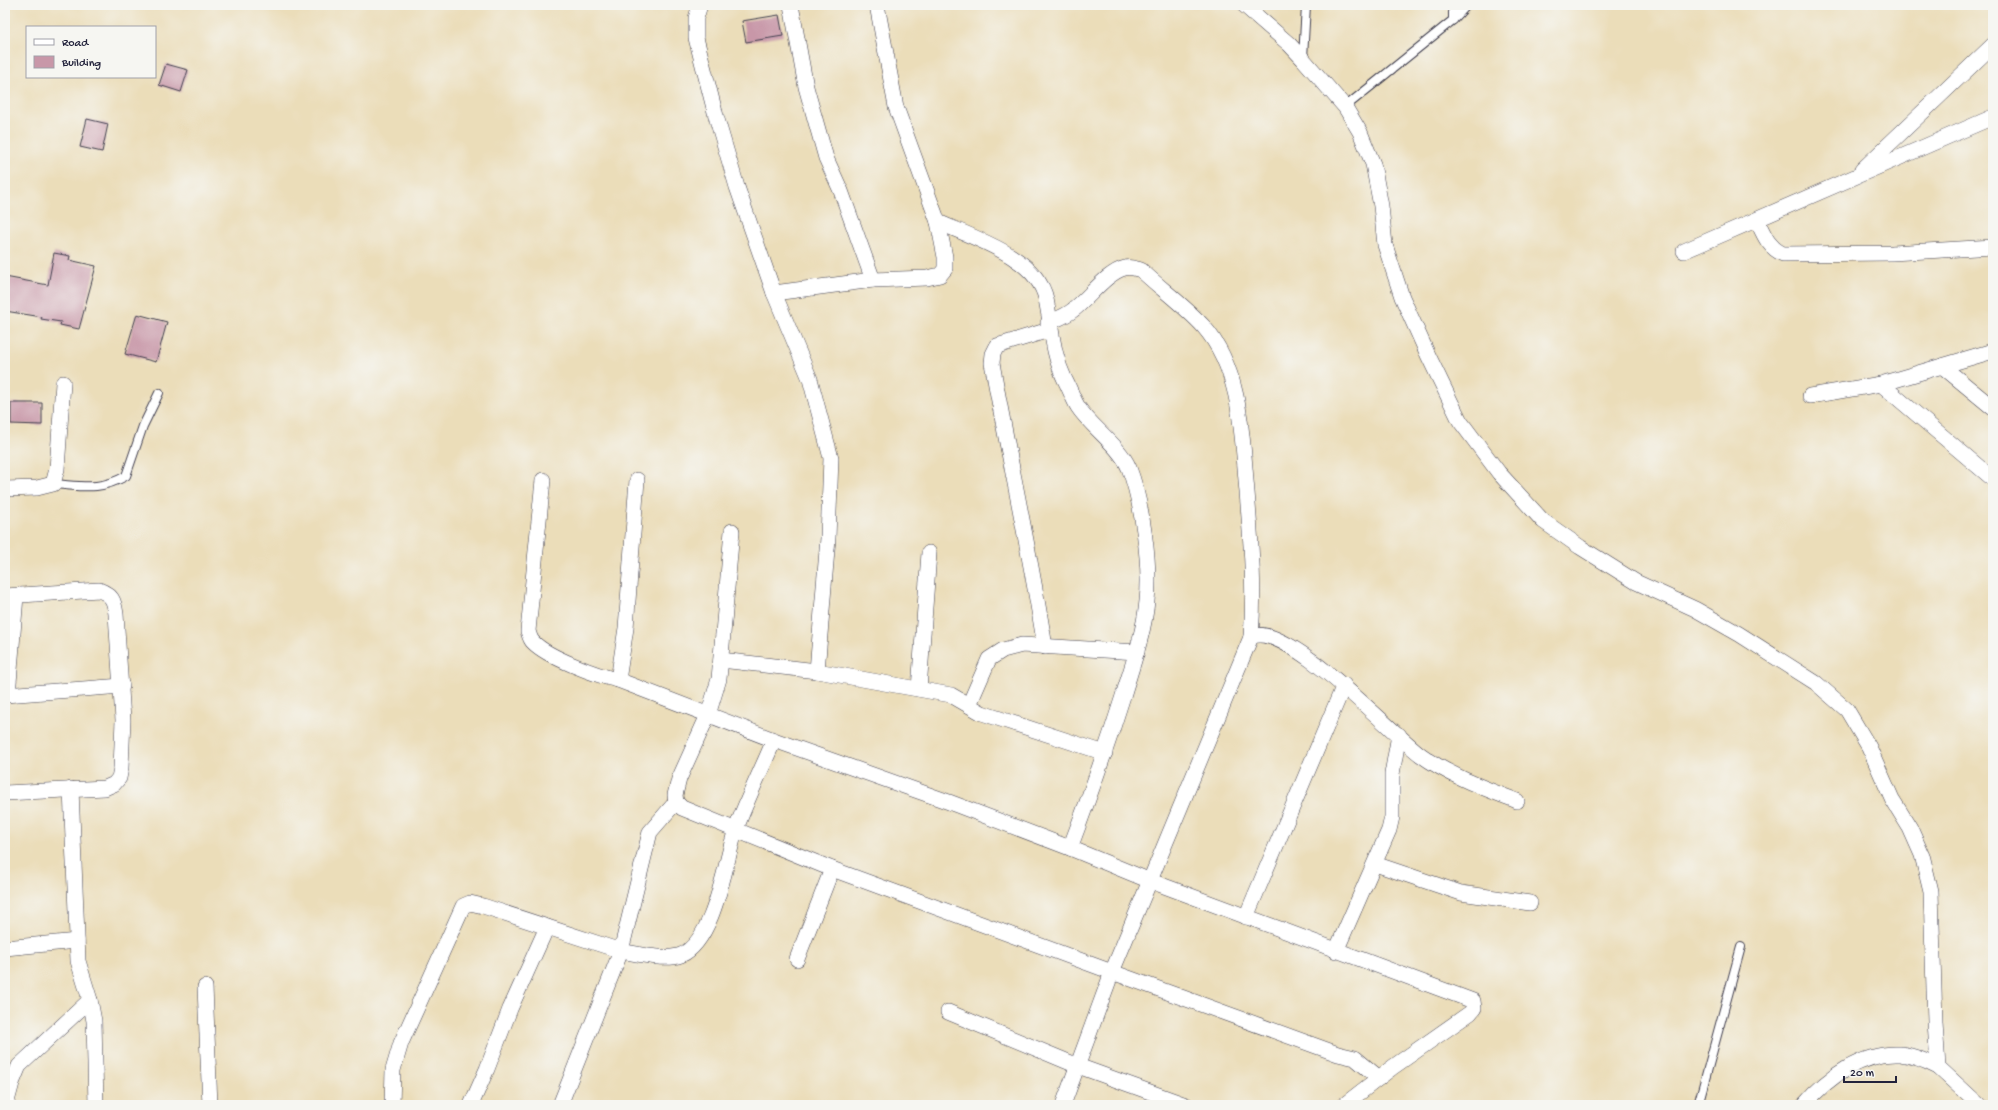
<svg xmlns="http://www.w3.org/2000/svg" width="1998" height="1110" viewBox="0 0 1998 1110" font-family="'Gochi Hand',sans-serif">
	<rect width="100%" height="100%" fill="#f6f6f2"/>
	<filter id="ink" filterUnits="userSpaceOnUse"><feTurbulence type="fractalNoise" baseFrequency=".025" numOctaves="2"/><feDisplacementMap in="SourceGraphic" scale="8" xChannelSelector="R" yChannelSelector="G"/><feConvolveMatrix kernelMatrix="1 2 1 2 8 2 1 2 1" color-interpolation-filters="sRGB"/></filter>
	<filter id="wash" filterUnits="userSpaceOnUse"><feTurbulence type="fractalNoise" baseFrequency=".012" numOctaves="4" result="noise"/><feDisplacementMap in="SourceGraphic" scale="16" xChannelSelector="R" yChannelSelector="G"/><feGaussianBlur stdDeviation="0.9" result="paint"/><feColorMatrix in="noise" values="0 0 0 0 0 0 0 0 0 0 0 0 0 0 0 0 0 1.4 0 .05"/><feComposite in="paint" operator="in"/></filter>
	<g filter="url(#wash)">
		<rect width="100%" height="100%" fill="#ebddb9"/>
		<g id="blocks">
			<!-- building -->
			<g fill="#c897a8">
				<path d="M 779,15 L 783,36 L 746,42 L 742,21 Z"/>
				<path d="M 166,64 L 188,70 L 181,92 L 159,85 Z"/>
				<path d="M 87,119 L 108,124 L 102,152 L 80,147 Z"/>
				<path d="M 54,253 L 70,256 L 69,260 L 96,266 L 79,329 L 60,325 L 61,322 L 41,319 L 42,317 L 5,311 L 5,277 L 48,285 Z"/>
				<path d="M 137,314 L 167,322 L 156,362 L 125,354 Z"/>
				<path d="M 11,403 L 42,403 L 42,425 L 11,424 Z"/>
			</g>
		</g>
	</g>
	<g filter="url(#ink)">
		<use href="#blocks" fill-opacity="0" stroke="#403e4e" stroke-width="1"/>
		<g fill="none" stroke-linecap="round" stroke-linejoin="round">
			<!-- lane casing -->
			<g stroke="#403e4e" stroke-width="10">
				<g id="lane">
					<path d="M 1453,5 L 1453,20"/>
					<path d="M 1303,58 L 1306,5"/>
					<path d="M 1345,107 L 1453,20 L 1467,5"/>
					<path d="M 53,484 C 83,486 99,491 126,476 L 143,426 L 159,393"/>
					<path d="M 1698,1105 L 1741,947"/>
				</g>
			</g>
			<!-- street casing -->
			<g stroke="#403e4e" stroke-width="16">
				<g id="street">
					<path d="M 700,5 L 696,18 L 696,38 L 716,116 L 737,187 L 774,293 L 810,379 L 831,458 L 828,538 L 817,671"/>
					<path d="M 791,5 L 806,87 L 826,158 L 841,191 L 873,280"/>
					<path d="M 877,5 L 896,107 L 938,222 C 974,238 1037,257 1046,299 C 1052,328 1052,353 1065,380 C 1070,389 1073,399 1078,407 C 1091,427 1119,445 1129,468 C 1142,502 1151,565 1147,601 C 1144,634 1132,666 1123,696 C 1107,747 1089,798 1070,848"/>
					<path d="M 1244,5 L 1289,44 L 1303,59 L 1345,107 L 1360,132 L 1373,164 L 1381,206 L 1385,245 L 1402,297 L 1428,355 L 1460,421 L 1499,473 L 1543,521 L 1580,547 L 1636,582 L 1695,609 L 1739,634 L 1816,683 L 1847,710 L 1869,747 L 1892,799 L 1910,828 L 1922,855 L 1931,892 L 1935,1022 L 1938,1067 L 1979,1105"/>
					<path d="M 1862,170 L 1993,45"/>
					<path d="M 1757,220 C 1764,235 1768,247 1783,254 L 1892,253 L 1993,247"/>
					<path d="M 1684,251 L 1993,117"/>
					<path d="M 774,293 L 873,280 L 927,278 L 940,275 L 945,269 L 945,257 L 938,222"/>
					<path d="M 1942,366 L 1993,408"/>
					<path d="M 1881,384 L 1993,479"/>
					<path d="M 1810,396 L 1881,384 L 1993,351"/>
					<path d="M 543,480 L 528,631 C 529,634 530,639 533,642 C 547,657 598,676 618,680"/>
					<path d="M 637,480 L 626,628 L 618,680 L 774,740 L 949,802 L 1070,848 L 1148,880 L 1473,1001 L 1474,1008 L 1470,1013 L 1393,1067 L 1344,1105"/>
					<path d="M 5,489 L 37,488 L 53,484 L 57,469 L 63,383"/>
					<path d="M 732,531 L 719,679 L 708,715 L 679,779 L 675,795 L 676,802 L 682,808 L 832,869 L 1112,972 L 1251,637 C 1255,588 1251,541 1247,492 C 1242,437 1242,371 1204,327 C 1186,307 1160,288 1141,270 C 1136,269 1131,266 1125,268 C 1107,272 1088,299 1073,310 C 1066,316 1057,319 1048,323"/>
					<path d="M 5,596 L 99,590 C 112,595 114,600 116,614 L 123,720 L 121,768 L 119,778 L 114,784 L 105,788 L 5,793"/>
					<path d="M 1251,637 C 1285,619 1392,734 1421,755 C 1450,776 1484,788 1517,801"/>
					<path d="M 1045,647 C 1030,552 1009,458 992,363 L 993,354 L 997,346 L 1049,330"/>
					<path d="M 721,660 L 817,671 L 951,695 L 982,713 L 1105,753"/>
					<path d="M 919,689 L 929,553"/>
					<path d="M 5,695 L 122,686"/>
					<path d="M 8,695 L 16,596"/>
					<path d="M 969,705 L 989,659 L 1003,650 L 1022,645 L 1137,652"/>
					<path d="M 71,789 L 78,961 L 90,1000 L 94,1021 L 96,1105"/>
					<path d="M 1375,864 L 1461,893 L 1530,903"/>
					<path d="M 1246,917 L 1344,685"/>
					<path d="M 5,948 L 77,941"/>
					<path d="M 1336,951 L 1389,830 L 1392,817 L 1392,774 L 1399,735"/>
					<path d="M 797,959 L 832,869"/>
					<path d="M 205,987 L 210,1105"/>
					<path d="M 948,1012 L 1078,1066 L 1186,1105"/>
					<path d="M 6,1105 L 12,1083 L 19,1066 L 90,1000"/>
					<path d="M 392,1105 L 393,1070 L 401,1043 L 463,906 L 470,903 L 483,906 L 621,951 L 650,832 L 676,802"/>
					<path d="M 471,1105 L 487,1069 L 510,1009 L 547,927"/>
					<path d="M 560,1105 L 621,951 C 637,954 666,961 681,955 C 715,940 725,862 736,829 C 747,799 762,769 774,740"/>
					<path d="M 1063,1105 L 1112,972 L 1338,1054 L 1355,1058 L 1379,1078"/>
					<path d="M 1804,1105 C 1827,1078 1862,1052 1900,1054 C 1913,1055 1926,1061 1938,1067"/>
				</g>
			</g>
			<!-- lane -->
			<use href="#lane" stroke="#fff" stroke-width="8"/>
			<!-- street -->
			<use href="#street" stroke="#fff" stroke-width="15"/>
		</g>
	</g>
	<!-- margin -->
	<rect width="1998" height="1110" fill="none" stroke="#f6f6f2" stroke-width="20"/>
	<!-- legend -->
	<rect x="26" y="26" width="130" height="52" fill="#f6f6f2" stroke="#a1a1a9"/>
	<rect x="34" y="39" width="20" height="6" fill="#ffffff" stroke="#a1a1a9"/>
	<text x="62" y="46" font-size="12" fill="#22223b">Road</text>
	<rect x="34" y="56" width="20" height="12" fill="#c897a8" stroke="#a1a1a9"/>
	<text x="62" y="66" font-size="12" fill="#22223b">Building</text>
	<!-- scale -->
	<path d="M1844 1076v6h52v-6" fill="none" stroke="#22223b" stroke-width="2"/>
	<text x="1850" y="1076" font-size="12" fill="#22223b" stroke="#f6f6f2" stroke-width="3" paint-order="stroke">20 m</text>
</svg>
